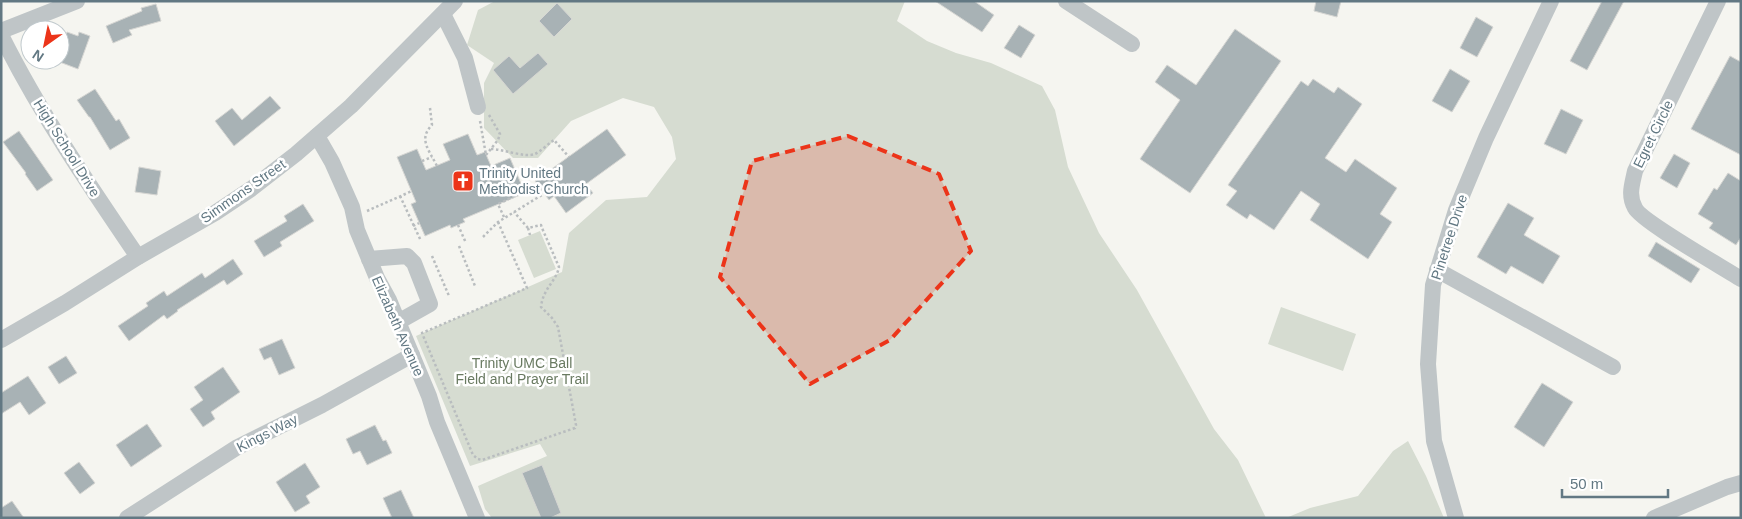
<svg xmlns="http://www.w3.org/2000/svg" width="1742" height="519" viewBox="0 0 1742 519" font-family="Helvetica,sans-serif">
	<rect width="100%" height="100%" fill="#f5f5f0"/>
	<!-- green -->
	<g fill="#d6dcd1">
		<path d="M 495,1 L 905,1 L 897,21 L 927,41 L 956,53 L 991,63 L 1042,86 L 1055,110 L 1068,167 L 1099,233 L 1137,290 L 1214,429 L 1238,460 L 1266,518 L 492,518 L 485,509 L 478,486 L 547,456 L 540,444 L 470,466 L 416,336 L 562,272 L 569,233 L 606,200 L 647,197 L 676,159 L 672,137 L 654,107 L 623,98 L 571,121 L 538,158 L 513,158 L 484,128 L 484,83 L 494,63 L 467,45 L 478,10 Z"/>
		<path d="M 540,231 L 556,269 L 534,278 L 518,240 Z"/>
		<path d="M 1281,307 L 1356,334 L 1343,371 L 1268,344 Z"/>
		<path d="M 1408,441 L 1426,476 L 1444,518 L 1286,518 L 1310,508 L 1358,496 L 1393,451 Z"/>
	</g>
	<!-- building -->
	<g fill="#a8b2b5" stroke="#d6d6d3">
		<path d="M 935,1 L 974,1 L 994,15 L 982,32 Z"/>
		<path d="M 1316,1 L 1341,1 L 1337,17 L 1314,11 Z"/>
		<path d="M 1602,1 L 1624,1 L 1587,70 L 1570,61 Z"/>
		<path d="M 557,3 L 572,19 L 554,37 L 539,21 Z"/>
		<path d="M 156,4 L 161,21 L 129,30 L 132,35 L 113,43 L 106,26 L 142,11 L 141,8 Z"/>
		<path d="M 1476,17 L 1493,27 L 1477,57 L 1460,48 Z"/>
		<path d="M 1019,25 L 1035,35 L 1021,58 L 1004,48 Z"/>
		<path d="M 1235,29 L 1281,61 L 1190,193 L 1140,159 L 1180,100 L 1155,82 L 1167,65 L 1196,85 Z"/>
		<path d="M 67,32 L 78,36 L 79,32 L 90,36 L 78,69 L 57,61 L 60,60 L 60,52 Z"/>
		<path d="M 538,53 L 548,64 L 513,94 L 493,70 L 509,56 L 520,68 Z"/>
		<path d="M 1730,56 L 1741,62 L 1741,155 L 1691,129 Z"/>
		<path d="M 1450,69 L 1470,81 L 1452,112 L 1432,101 Z"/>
		<path d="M 1313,79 L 1334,93 L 1338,87 L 1362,104 L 1325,158 L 1346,172 L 1355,159 L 1397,188 L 1380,214 L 1392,222 L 1368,259 L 1310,220 L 1320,204 L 1301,191 L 1274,230 L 1250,214 L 1247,219 L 1226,205 L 1237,191 L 1228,185 L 1301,81 L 1308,86 Z"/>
		<path d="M 95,89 L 116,121 L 119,119 L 130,138 L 110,150 L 90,117 L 89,117 L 77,100 Z"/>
		<path d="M 270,96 L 281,108 L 234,146 L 215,121 L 232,108 L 242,120 Z"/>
		<path d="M 1561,109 L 1583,120 L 1566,154 L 1544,144 Z"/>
		<path d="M 607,129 L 626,155 L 586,184 L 593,193 L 566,213 L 554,196 L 549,200 L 535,181 Z"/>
		<path d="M 19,131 L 53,180 L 37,191 L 25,174 L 26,173 L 3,142 Z"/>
		<path d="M 468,134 L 477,155 L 485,152 L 491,166 L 510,158 L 525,193 L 463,219 L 465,222 L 451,228 L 450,225 L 425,236 L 411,204 L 416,202 L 397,157 L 417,149 L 426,170 L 450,160 L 443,144 Z"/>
		<path d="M 1674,154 L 1690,163 L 1677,188 L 1660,178 Z"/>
		<path d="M 139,167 L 161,171 L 157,195 L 135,192 Z"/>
		<path d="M 1728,173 L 1741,181 L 1741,237 L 1736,245 L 1709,228 L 1713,223 L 1698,214 L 1714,188 L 1717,190 Z"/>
		<path d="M 1508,203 L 1534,218 L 1524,235 L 1560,256 L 1543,284 L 1511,266 L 1506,274 L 1477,257 Z"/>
		<path d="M 303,204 L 314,221 L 280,242 L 282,246 L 264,257 L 254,241 L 287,221 L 284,216 Z"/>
		<path d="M 1656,242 L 1700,269 L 1691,283 L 1648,256 Z"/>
		<path d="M 233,259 L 243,274 L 227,285 L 224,280 L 177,310 L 178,311 L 167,319 L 164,315 L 129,341 L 118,326 L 148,306 L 146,303 L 164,291 L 167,296 L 202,273 L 205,278 Z"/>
		<path d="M 282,339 L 295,368 L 279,375 L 271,357 L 264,360 L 259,349 Z"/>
		<path d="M 66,356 L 77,373 L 59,384 L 48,367 Z"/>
		<path d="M 223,367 L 240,392 L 211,412 L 215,419 L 203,427 L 190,409 L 203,400 L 194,387 Z"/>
		<path d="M 28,376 L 46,403 L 29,415 L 20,402 L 1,414 L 1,393 Z"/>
		<path d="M 1542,383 L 1573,402 L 1544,447 L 1514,427 Z"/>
		<path d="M 147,424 L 162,446 L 131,467 L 116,445 Z"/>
		<path d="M 375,425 L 383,441 L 386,440 L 392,453 L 367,465 L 360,451 L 353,454 L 346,439 Z"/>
		<path d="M 79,462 L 95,483 L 80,494 L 64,473 Z"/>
		<path d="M 305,463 L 320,487 L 306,496 L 310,503 L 295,512 L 276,482 Z"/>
		<path d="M 542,465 L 561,513 L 550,518 L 541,518 L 522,473 Z"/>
		<path d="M 401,490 L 414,518 L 392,518 L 383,498 Z"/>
		<path d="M 12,501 L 24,518 L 1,518 L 1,508 Z"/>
	</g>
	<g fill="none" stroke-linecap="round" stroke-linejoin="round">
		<!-- path -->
		<g stroke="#b9bdbf" stroke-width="2.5" stroke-dasharray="2.5 2.5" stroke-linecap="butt">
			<path d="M 430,108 L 432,125 C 418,139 429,150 437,166"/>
			<path d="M 480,121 L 486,155"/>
			<path d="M 491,149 C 503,149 525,158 535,154 C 541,151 548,144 554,140 L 569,157"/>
			<path d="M 486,155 L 498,140 L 500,134 L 489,115"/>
			<path d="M 422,161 L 432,157"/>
			<path d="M 400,196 L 421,241"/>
			<path d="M 367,211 L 412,191"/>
			<path d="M 504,217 L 498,204 L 513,197"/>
			<path d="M 498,222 L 527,288 L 422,333 L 473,455 L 478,459 L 482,460 L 575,428 L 576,425 L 558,327 L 552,318 L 541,307 C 543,288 556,282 559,267 L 542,228 L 541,225 L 528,228 L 514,212"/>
			<path d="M 458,225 L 466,243"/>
			<path d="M 413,226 L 419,223"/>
			<path d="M 528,228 L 530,235"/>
			<path d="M 483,237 L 498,222 L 545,193"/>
			<path d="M 459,246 L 475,286"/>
			<path d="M 432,256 L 449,296"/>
		</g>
		<!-- minor -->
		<g stroke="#bfc5c7" stroke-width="16">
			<path d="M 1066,1 L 1132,44"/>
			<path d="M 1718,1 L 1635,171 C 1632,185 1628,195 1635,208 C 1641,221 1724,268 1741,279"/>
			<path d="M 443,14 L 465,58 L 478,107"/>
			<path d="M 1,31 L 77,1"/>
			<path d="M 1,35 C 40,113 89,185 138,257"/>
			<path d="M 317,136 L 332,162 L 352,207 L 357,230 L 377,278 L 389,300 L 429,396 L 437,422 L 477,518"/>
			<path d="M 369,259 L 407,256 L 414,263 L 430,304 L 398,322"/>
			<path d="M 1437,270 L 1613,367"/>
			<path d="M 1,340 L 65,303 L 138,257 L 215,213 L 251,189 L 296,154 L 351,106 L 455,1"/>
			<path d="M 127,518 L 236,448 L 322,405 L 412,355"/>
			<path d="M 1456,518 L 1434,441 L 1428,364 L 1433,285 L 1456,210 L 1486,138 L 1551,1"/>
			<path d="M 1654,518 L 1727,487 L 1741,483"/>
		</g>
	</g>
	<!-- marked area -->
	<path fill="#ec3419" fill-opacity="0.2" stroke="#ec3419" stroke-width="4" stroke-dasharray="10 6" stroke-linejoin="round" d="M 848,136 L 939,174 L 971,251 L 890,340 L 810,384 L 720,277 L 752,161 Z"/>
	<!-- icons -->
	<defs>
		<g id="church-square" transform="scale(1.125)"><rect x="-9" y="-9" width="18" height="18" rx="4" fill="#ec3419" stroke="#fff"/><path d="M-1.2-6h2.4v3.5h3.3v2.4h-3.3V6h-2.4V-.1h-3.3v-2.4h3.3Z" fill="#fff"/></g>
	</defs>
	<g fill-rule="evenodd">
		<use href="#church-square" x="463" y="181"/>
	</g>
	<g text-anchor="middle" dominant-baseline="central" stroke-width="5" stroke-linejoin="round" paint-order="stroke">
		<!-- street labels -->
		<g font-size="14" fill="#627883" stroke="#fff">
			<text transform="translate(1653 134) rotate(-64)">Egret Circle</text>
			<text transform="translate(67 148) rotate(58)">High School Drive</text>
			<text transform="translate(243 191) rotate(-35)">Simmons Street</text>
			<text transform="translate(1449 237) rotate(-72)">Pinetree Drive</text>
			<text transform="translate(398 326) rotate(66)">Elizabeth Avenue</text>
			<text transform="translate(267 433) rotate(-27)">Kings Way</text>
		</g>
		<!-- poi labels -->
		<g font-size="14" fill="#627883" stroke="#fff" text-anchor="start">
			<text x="479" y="173">Trinity United<tspan x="479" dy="16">Methodist Church</tspan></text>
		</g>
		<!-- park labels -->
		<g font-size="14" fill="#697a61" stroke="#fff">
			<text x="522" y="363">Trinity UMC Ball<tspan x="522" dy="16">Field and Prayer Trail</tspan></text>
		</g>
	</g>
	<!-- border -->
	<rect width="1742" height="519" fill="none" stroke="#627883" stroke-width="5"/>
	<!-- north arrow -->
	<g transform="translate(45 45) rotate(213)"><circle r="24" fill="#ffffff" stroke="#c0c9cd"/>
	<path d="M0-4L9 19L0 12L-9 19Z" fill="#ec3419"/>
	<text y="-8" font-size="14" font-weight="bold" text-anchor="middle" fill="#627883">N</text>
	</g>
	<!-- scale -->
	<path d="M1562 489v8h106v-8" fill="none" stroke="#627883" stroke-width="2.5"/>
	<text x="1570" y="489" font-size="15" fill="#627883" stroke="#ffffff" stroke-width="4" paint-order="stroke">50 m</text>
</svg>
